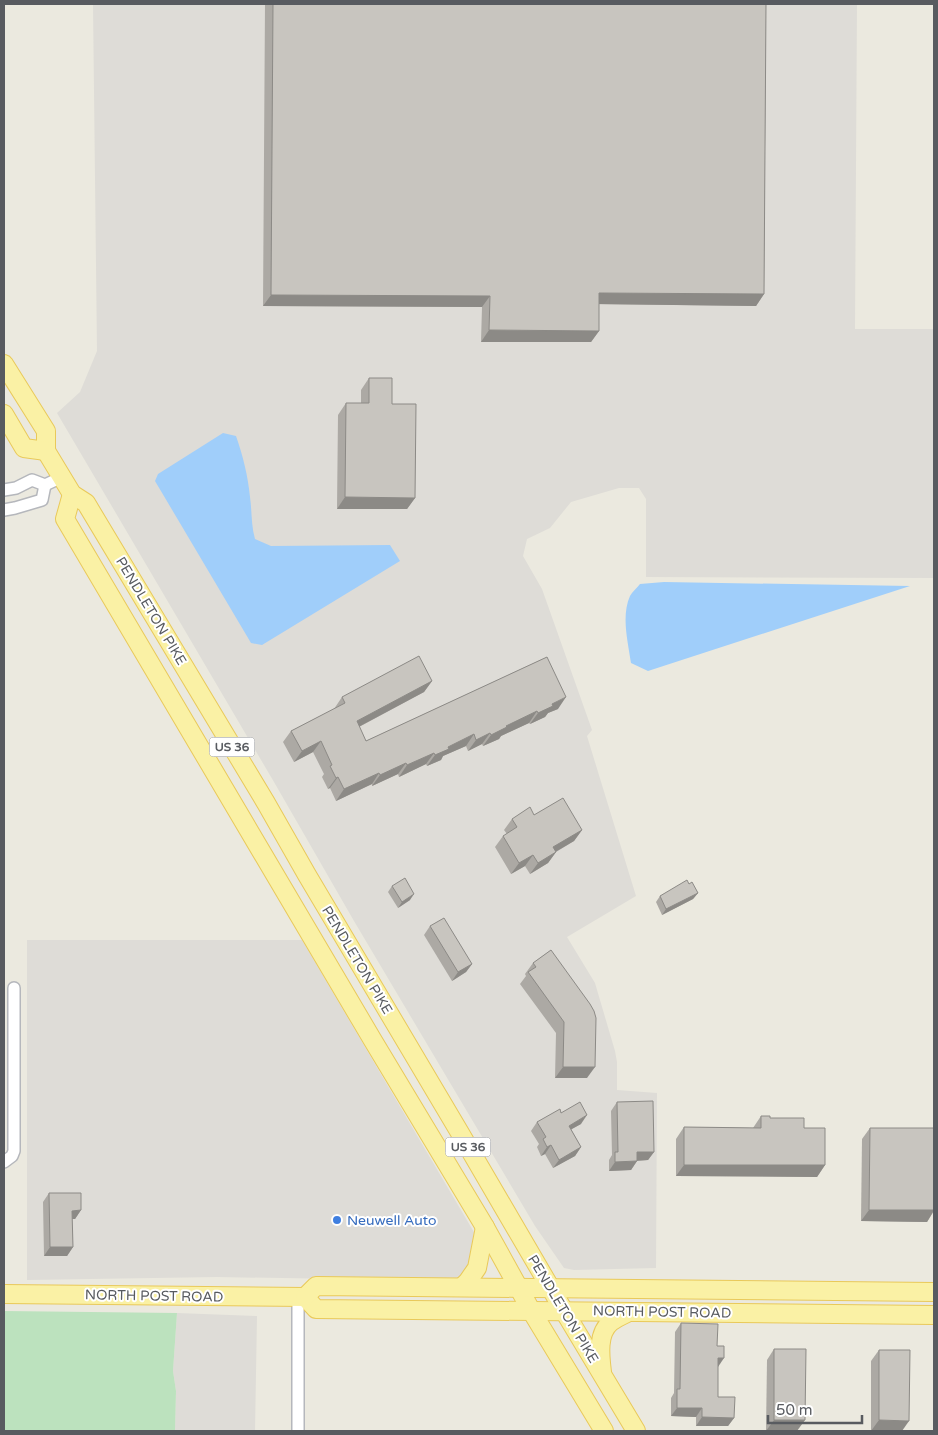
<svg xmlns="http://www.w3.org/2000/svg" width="938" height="1435" viewBox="0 0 938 1435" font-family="'Varela Round',sans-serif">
	<rect width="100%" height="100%" fill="#ebe9df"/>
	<!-- industrial -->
	<g fill="#dedcd7">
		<path d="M 93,4 L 857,4 L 855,329 L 934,329 L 934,578 L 646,577 L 646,499 L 639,488 L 619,488 L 571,502 L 550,528 L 527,539 L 523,556 L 542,589 L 592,730 L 587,736 L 636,896 L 567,937 L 595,983 L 615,1051 L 617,1062 L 617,1090 L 657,1093 L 656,1268 L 574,1270 L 564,1268 L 535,1226 L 354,921 L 274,782 L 57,413 L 80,392 L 97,351 Z"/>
		<path d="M 27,940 L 302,940 L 478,1239 L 475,1263 L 456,1281 L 217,1277 L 27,1280 Z"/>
		<path d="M 177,1313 L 257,1316 L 255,1431 L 175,1431 L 176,1391 L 173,1371 Z"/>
	</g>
	<!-- green -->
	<path fill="#bce2be" d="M 4,1311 L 177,1313 L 173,1371 L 176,1391 L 175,1431 L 4,1431 Z"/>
	<!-- water -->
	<g fill="#a0cefa">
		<path d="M 223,433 L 236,436 C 243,456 248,476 250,497 C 252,511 251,525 255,539 L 271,546 L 390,545 L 400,561 L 262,645 L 251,643 L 155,481 L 158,474 Z"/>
		<path d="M 664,582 L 910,586 L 648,671 L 631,663 C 628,642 621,616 630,596 C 632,592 637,588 640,584 Z"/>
	</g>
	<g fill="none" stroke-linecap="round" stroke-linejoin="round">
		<!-- street casing -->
		<g stroke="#b5b7bc" stroke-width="14">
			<g id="street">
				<path d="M 4,490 L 16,488 L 32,480 L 45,485 L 62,477"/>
				<path d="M 4,510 L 15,508 L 42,500 L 45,485"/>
				<path d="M 4,1162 L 12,1156 L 14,1151 L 14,988"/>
				<path d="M 298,1431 L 298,1297"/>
			</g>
		</g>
		<!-- primary casing -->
		<g stroke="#e9c95a" stroke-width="20">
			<g id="primary">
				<path d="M 4,364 L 46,431 L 46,451 L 72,494 L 86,503 L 266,803 L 307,875 L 460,1133 L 564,1311 L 636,1431"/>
				<path d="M 4,414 L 24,448 L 46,451"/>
				<path d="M 72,494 L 65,519 L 372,1039 L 485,1227 L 532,1312 L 604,1431"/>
				<path d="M 462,1287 L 468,1281 L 477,1268 L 485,1227"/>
				<path d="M 4,1294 L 305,1297 L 316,1309 L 934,1315"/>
				<path d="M 305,1297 L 316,1286 L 934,1292"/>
				<path d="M 602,1372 C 600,1356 597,1333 611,1322 C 616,1318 623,1315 629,1312"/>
			</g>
		</g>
		<!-- street -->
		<use href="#street" stroke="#fff" stroke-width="11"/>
		<!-- primary -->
		<use href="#primary" stroke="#faf1a5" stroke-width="18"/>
	</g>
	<!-- wall -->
	<g fill="#aca9a4">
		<path d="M 265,4 L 766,4 L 764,294 L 756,306 L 599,304 L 599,331 L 591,342 L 481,342 L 482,307 L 263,306 Z"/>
		<path d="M 369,378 L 392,404 L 415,498 L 407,509 L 337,509 L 338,415 L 346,403 L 361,403 L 361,390 Z"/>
		<path d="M 547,657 L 558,709 L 548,713 L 545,717 L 530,724 L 529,723 L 501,736 L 499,739 L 483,746 L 482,744 L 468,751 L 466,746 L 443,756 L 441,760 L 427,766 L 426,764 L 399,777 L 398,774 L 372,786 L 372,784 L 336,801 L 330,788 L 328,789 L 322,777 L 324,774 L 313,752 L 294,762 L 283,742 L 291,731 L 334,709 L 342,697 L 432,681 L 424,692 L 359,727 L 366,741 Z"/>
		<path d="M 534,815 L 582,830 L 574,841 L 556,852 L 548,863 L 530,874 L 525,866 L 511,874 L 495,847 L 503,836 L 507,834 L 504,830 L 512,819 Z"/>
		<path d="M 689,884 L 698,893 L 693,899 L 662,915 L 656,902 L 660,896 Z"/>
		<path d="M 392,886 L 410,900 L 398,908 L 388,892 Z"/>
		<path d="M 430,926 L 472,964 L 466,972 L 452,981 L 424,935 Z"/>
		<path d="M 551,950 L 587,1078 L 555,1078 L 556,1033 L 520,984 L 526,976 L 525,974 L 533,963 Z"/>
		<path d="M 617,1102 L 654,1152 L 648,1160 L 637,1161 L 631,1170 L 609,1171 L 609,1160 L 612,1155 L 611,1111 Z"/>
		<path d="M 561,1113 L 581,1124 L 571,1129 L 581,1147 L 575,1156 L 553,1168 L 545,1154 L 541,1156 L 537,1147 L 539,1144 L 531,1131 L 537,1122 Z"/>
		<path d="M 761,1116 L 804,1128 L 825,1165 L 817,1177 L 676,1176 L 676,1139 L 684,1127 L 753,1128 Z"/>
		<path d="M 870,1128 L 934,1211 L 927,1222 L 861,1221 L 862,1139 Z"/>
		<path d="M 49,1193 L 81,1210 L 75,1219 L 72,1219 L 73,1247 L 67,1256 L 44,1256 L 43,1202 Z"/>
		<path d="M 681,1323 L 717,1346 L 718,1367 L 718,1397 L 734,1418 L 728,1426 L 696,1426 L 696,1417 L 671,1416 L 671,1398 L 674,1393 L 675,1332 Z"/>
		<path d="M 774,1349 L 805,1420 L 766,1431 L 767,1360 Z"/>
		<path d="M 879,1350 L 902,1431 L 871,1431 L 871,1361 Z"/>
	</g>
	<!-- shaded-wall -->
	<g fill="#8c8a86">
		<path d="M 599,293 L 764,294 L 756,306 L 591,304 Z"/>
		<path d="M 271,295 L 490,296 L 482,307 L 263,306 Z"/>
		<path d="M 489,330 L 599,331 L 591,342 L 481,342 Z"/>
		<path d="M 345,497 L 415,498 L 407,509 L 337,509 Z"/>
		<path d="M 432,681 L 424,692 L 349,732 L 357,721 Z"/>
		<path d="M 566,697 L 558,709 L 548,713 L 545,717 L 530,724 L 538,713 L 552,704 Z"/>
		<path d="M 537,711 L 529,723 L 501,736 L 499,739 L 483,746 L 491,735 L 506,726 Z"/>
		<path d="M 490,733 L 482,744 L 468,751 L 476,740 Z"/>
		<path d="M 474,734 L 466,746 L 443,756 L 441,760 L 427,766 L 435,755 L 448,747 Z"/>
		<path d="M 321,741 L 313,752 L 294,762 L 302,751 Z"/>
		<path d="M 434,753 L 426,764 L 399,777 L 407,765 Z"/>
		<path d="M 406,763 L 398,774 L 372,786 L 380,775 Z"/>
		<path d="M 379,773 L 372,784 L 336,801 L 344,789 Z"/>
		<path d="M 338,777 L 330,788 L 328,789 L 336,778 Z"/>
		<path d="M 582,830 L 574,841 L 545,858 L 553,847 Z"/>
		<path d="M 556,852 L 548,863 L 530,874 L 538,863 Z"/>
		<path d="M 533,855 L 525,866 L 511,874 L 519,863 Z"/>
		<path d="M 698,893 L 693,899 L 662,915 L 666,909 Z"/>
		<path d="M 414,894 L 410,900 L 398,908 L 402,902 Z"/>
		<path d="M 472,964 L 466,972 L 452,981 L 458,972 Z"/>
		<path d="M 563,1067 L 595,1067 L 587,1078 L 555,1078 Z"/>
		<path d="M 587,1115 L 581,1124 L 563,1134 L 569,1126 Z"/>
		<path d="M 551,1145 L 545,1154 L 541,1156 L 547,1147 Z"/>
		<path d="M 581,1147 L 575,1156 L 553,1168 L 559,1160 Z"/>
		<path d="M 637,1152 L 654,1152 L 648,1160 L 631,1161 Z"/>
		<path d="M 637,1161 L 631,1170 L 609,1171 L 615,1162 Z"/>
		<path d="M 684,1165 L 825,1165 L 817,1177 L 676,1176 Z"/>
		<path d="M 81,1210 L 75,1219 L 66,1219 L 72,1211 Z"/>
		<path d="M 869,1210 L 934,1210 L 927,1222 L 861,1221 Z"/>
		<path d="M 50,1247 L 73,1247 L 67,1256 L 44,1256 Z"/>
		<path d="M 718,1358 L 724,1358 L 718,1367 L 712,1367 Z"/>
		<path d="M 677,1408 L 702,1408 L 696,1417 L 671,1416 Z"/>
		<path d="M 702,1417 L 734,1418 L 728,1426 L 696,1426 Z"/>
		<path d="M 774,1420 L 805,1420 L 797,1431 L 766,1431 Z"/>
		<path d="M 879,1420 L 909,1421 L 902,1431 L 871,1431 Z"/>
	</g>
	<!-- building -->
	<g fill="#c8c5bf" stroke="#8c8a86">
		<path d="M 273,4 L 766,4 L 764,294 L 599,293 L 599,331 L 489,330 L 490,296 L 271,295 Z"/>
		<path d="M 369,378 L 392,378 L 392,404 L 416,404 L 415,498 L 345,497 L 346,403 L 369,403 Z"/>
		<path d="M 419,656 L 432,681 L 357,721 L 366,741 L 547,657 L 566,697 L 552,704 L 553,706 L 538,713 L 537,711 L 506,726 L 507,727 L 491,735 L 490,733 L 476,740 L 474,734 L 448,747 L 449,749 L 435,755 L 434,753 L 407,765 L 406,763 L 380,775 L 379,773 L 344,789 L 338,777 L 336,778 L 330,766 L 332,765 L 321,741 L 302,751 L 291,731 L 345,703 L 342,697 Z"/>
		<path d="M 563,798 L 582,830 L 553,847 L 556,852 L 538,863 L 533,855 L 519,863 L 503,836 L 517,827 L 512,819 L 530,807 L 534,815 Z"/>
		<path d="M 405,878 L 414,894 L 402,902 L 392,886 Z"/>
		<path d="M 687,880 L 689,884 L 692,882 L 698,893 L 666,909 L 660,896 Z"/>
		<path d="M 444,918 L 472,964 L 458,972 L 430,926 Z"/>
		<path d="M 551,950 L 590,1004 L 594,1011 L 596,1018 L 595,1067 L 563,1067 L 564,1022 L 528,972 L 536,967 L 533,963 Z"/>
		<path d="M 653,1101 L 654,1152 L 637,1152 L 637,1161 L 615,1162 L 615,1152 L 618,1152 L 617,1102 Z"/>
		<path d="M 580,1102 L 587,1115 L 569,1126 L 581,1147 L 559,1160 L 551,1145 L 547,1147 L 543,1139 L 546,1137 L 537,1122 L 560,1109 L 561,1113 Z"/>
		<path d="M 761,1116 L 770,1116 L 770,1118 L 804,1118 L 804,1128 L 825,1128 L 825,1165 L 684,1165 L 684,1127 L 761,1128 Z"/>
		<path d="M 870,1128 L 934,1128 L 934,1210 L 869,1210 Z"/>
		<path d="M 49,1193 L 81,1193 L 81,1210 L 72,1211 L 73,1247 L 50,1247 Z"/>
		<path d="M 681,1323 L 718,1324 L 717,1346 L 724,1346 L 724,1358 L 718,1358 L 718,1397 L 735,1397 L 734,1418 L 702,1417 L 702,1408 L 677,1408 L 677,1389 L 680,1389 Z"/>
		<path d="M 774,1349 L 806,1349 L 805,1420 L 774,1420 Z"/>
		<path d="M 879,1350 L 910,1350 L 909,1421 L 879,1420 Z"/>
	</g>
	<!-- markers -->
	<circle fill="#3f7fe0" stroke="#fff" stroke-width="2" cx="337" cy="1220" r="5"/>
	<g text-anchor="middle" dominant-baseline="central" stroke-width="4" stroke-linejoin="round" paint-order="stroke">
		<!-- shield labels -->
		<g fill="#fff" stroke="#8a8c90" stroke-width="1">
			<rect x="209.5" y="737.5" width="45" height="19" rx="4"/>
			<rect x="445.5" y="1137.5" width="45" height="19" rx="4"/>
		</g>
		<g font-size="12" font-weight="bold" fill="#585b60">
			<text x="232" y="747">US 36</text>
			<text x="468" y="1147">US 36</text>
		</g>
		<!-- street labels -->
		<g font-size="14" fill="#585b60" stroke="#fff">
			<text transform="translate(151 611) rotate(59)">PENDLETON PIKE</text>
			<text transform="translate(357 960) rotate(59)">PENDLETON PIKE</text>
			<text transform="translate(154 1296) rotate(1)">NORTH POST ROAD</text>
			<text transform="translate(563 1309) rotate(59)">PENDLETON PIKE</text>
			<text transform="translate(662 1312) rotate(1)">NORTH POST ROAD</text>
		</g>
		<!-- shop labels -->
		<g font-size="14" fill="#366cbe" stroke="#fff" text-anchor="start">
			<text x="347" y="1220">Neuwell Auto</text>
		</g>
	</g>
	<!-- border -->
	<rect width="938" height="1435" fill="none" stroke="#585b60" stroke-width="10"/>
	<!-- scale -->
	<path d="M768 1415v8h94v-8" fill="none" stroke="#585b60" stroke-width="2.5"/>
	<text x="776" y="1415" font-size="15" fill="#585b60" stroke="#ffffff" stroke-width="4" paint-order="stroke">50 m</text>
</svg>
